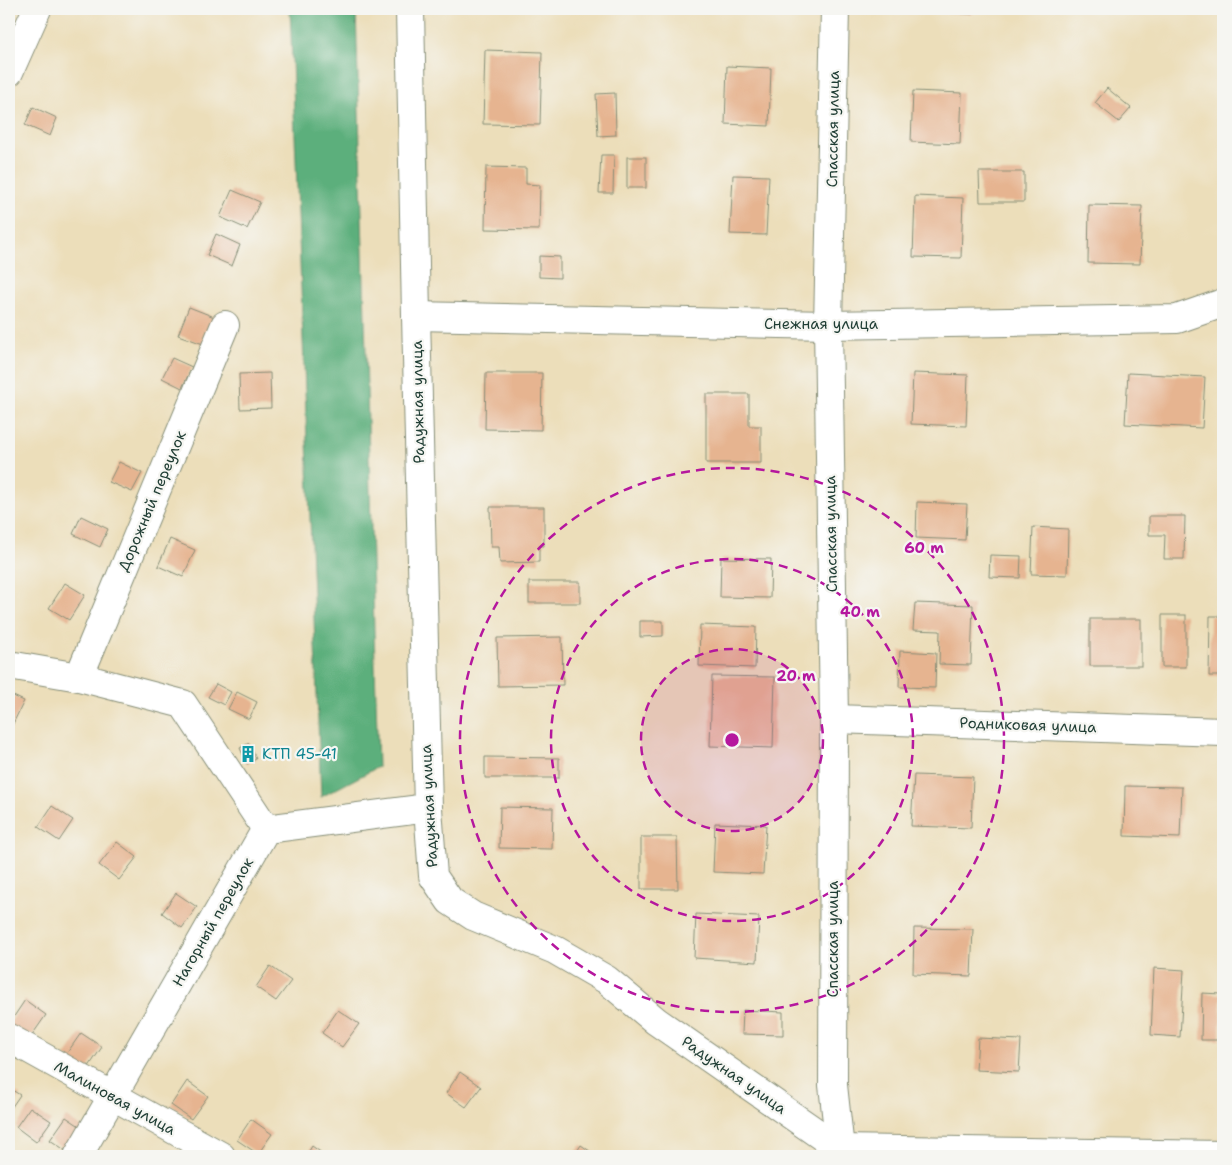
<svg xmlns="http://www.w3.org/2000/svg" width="1232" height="1165" viewBox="0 0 1232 1165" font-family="'Shantell Sans',sans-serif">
	<rect width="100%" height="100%" fill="#f6f6f2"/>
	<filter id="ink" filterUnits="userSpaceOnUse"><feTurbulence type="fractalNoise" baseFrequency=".02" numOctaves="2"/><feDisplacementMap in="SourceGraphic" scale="10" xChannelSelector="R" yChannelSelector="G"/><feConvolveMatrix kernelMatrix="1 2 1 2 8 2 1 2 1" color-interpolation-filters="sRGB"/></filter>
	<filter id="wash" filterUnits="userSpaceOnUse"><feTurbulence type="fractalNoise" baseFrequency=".0096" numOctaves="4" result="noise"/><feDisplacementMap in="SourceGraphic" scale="20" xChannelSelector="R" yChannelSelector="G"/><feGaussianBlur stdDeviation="1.12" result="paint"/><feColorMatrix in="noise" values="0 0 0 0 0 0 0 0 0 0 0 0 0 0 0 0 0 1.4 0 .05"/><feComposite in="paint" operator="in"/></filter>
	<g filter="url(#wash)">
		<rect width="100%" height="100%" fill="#ecdeba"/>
		<!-- forest -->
		<path fill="#5caf7c" stroke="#3e7658" d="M 290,9 L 356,9 L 378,767 L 321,797 Z"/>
		<g id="blocks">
			<!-- building -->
			<g fill="#e6b490">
				<path d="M 922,9 L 972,9 L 972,14 L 922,12 Z"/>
				<path d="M 485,50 L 542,52 L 540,125 L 483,124 Z"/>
				<path d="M 727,66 L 771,68 L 769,126 L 725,124 Z"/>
				<path d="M 1107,88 L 1131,108 L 1119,122 L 1095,103 Z"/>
				<path d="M 913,91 L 962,93 L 960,144 L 911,142 Z"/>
				<path d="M 615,93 L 616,135 L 598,136 L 596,94 Z"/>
				<path d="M 33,107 L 57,118 L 50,136 L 25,125 Z"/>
				<path d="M 601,155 L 614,155 L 613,193 L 599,193 Z"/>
				<rect x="627" y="157" width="19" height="31"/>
				<path d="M 486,167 L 526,168 L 526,184 L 540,185 L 539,230 L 485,229 Z"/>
				<path d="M 979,172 L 1024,172 L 1024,202 L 980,202 Z"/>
				<path d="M 733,175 L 769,176 L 766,235 L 730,234 Z"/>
				<path d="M 232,190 L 260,202 L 247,229 L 220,217 Z"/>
				<path d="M 915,196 L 963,198 L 961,258 L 913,257 Z"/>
				<path d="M 1089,205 L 1142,206 L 1140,264 L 1088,263 Z"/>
				<path d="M 216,234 L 240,245 L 232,266 L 207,255 Z"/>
				<path d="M 539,256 L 560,257 L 560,278 L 539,277 Z"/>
				<path d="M 189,307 L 217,318 L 206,345 L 178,335 Z"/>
				<path d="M 172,358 L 192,367 L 182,388 L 162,378 Z"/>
				<path d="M 270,373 L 271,408 L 240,409 L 239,374 Z"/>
				<path d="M 486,373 L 542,373 L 541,430 L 485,429 Z"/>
				<path d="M 913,373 L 968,375 L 966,426 L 911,424 Z"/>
				<path d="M 1128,373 L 1205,377 L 1202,428 L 1125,424 Z"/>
				<path d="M 706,394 L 749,394 L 749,426 L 761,426 L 761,463 L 706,463 Z"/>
				<path d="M 119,462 L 142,473 L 132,492 L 109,482 Z"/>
				<path d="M 917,502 L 967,504 L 965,540 L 916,538 Z"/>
				<path d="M 490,507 L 544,507 L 544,546 L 539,546 L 539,562 L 500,563 L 499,547 L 491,547 Z"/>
				<path d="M 81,516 L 108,529 L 100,547 L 73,534 Z"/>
				<path d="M 1149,516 L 1185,516 L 1184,559 L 1164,559 L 1165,535 L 1149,535 Z"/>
				<path d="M 1033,527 L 1068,529 L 1067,575 L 1031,574 Z"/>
				<path d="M 170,539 L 195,550 L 183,577 L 158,566 Z"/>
				<path d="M 990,555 L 1021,556 L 1020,578 L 989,577 Z"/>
				<path d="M 721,558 L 771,559 L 770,598 L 720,597 Z"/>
				<rect x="529" y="582" width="51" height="21"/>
				<path d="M 65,583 L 85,595 L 69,620 L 49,608 Z"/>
				<path d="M 915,603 L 973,605 L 971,665 L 939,664 L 940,631 L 913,630 Z"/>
				<rect x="1162" y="615" width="24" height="52"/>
				<path d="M 1210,616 L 1223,616 L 1223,676 L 1209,676 Z"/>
				<rect x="1090" y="619" width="51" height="47"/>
				<path d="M 640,621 L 663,621 L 663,636 L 640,637 Z"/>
				<path d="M 700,625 L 756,627 L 755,668 L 699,666 Z"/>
				<path d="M 562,637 L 563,685 L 498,686 L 497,638 Z"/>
				<path d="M 900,651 L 936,653 L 935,688 L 899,687 Z"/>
				<path d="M 712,676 L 775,677 L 773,748 L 710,746 Z"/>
				<path d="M 216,684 L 231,692 L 224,705 L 208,697 Z"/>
				<path d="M 237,692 L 257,702 L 249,719 L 228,709 Z"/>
				<path d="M 9,694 L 24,701 L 9,732 Z"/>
				<path d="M 249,743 L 256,759 L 247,764 L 240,748 Z"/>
				<path d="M 485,757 L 559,758 L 559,778 L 485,778 Z"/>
				<path d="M 914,775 L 973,777 L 971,828 L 911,826 Z"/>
				<path d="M 1125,786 L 1182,787 L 1180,838 L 1124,836 Z"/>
				<path d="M 52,806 L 73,820 L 59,841 L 38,827 Z"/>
				<path d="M 500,807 L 553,808 L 552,849 L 499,848 Z"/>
				<path d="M 715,823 L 766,825 L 763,874 L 713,872 Z"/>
				<path d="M 641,837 L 677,837 L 678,889 L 641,889 Z"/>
				<path d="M 117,842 L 137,857 L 119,880 L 99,865 Z"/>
				<path d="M 176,893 L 197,907 L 182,928 L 162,913 Z"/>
				<path d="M 696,914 L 759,917 L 757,962 L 694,958 Z"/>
				<path d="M 914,928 L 973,929 L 971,976 L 913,974 Z"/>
				<path d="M 270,966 L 291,981 L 276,1001 L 256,987 Z"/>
				<path d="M 1154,968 L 1184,970 L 1180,1037 L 1151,1035 Z"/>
				<path d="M 1202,993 L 1221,994 L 1220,1040 L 1201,1040 Z"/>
				<path d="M 25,1000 L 46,1015 L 30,1038 L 9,1024 Z"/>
				<path d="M 338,1010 L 359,1024 L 342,1047 L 322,1033 Z"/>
				<path d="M 743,1010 L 783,1012 L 783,1035 L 742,1034 Z"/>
				<path d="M 81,1033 L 102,1047 L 86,1071 L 65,1056 Z"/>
				<path d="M 978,1038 L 1021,1040 L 1019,1072 L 976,1070 Z"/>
				<path d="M 460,1072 L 481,1087 L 466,1107 L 446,1093 Z"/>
				<path d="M 187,1081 L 208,1096 L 191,1119 L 171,1105 Z"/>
				<path d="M 9,1088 L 20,1095 L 9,1111 Z"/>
				<path d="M 30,1107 L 51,1121 L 36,1142 L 16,1127 Z"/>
				<path d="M 66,1117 L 87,1131 L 71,1154 L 50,1140 Z"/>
				<path d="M 251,1119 L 272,1134 L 258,1154 L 237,1140 Z"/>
				<path d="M 581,1145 L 597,1156 L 574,1156 Z"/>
				<path d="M 312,1146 L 326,1156 L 306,1156 Z"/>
			</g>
		</g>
	</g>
	<g filter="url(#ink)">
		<use href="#blocks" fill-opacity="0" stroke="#868e77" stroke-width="1"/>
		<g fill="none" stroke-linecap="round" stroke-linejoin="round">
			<!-- minor casing -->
			<g stroke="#868e77" stroke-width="30">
				<g id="minor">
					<path d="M 410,9 L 416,316 L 428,808 L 433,876 L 450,901 L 473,916 L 555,950 L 607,980 L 656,1021 L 840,1149 L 1223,1155"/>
					<path d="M 835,9 L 828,325 L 834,719 L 833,1085 L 840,1149 L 845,1156"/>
					<path d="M 9,72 L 37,9"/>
					<path d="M 416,316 L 828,325 L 1177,319 L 1223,303"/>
					<path d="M 9,665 L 79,677 L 183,704 L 266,829"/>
					<path d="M 79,677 L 225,325"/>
					<path d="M 834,719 L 1223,732"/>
					<path d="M 9,1038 L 221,1156"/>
					<path d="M 78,1156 L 266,829 L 428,808"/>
				</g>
			</g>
			<!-- minor -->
			<use href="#minor" stroke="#fff" stroke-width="28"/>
		</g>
	</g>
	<!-- distance rings -->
	<circle cx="732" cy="740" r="91" fill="#b5179e" fill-opacity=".12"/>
	<g fill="none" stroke="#b5179e" stroke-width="2.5" stroke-dasharray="9 6">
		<circle cx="732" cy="740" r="91"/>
		<circle cx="732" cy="740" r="181"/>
		<circle cx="732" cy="740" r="272"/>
	</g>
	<!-- icons -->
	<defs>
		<g id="building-bare" transform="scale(1.35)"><path d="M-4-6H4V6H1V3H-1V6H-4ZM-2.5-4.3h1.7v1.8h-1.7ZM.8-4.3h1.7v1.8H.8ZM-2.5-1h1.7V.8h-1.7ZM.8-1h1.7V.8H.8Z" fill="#0f9aa8" stroke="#f6f6f2" stroke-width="2.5" paint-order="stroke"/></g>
	</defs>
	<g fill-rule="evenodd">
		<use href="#building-bare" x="248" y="754"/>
	</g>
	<g text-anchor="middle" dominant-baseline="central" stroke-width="4.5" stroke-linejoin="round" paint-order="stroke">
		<!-- street labels -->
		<g font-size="15" fill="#1f3d34" stroke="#f6f6f2">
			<text transform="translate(833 129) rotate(-89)">Спасская улица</text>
			<text x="821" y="324">Снежная улица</text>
			<text transform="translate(418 402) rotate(-91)">Радужная улица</text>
			<text transform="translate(152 501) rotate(-67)">Дорожный переулок</text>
			<text transform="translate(831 534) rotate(-91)">Спасская улица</text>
			<text transform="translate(1028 725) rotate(2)">Родниковая улица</text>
			<text transform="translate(429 806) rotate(-93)">Радужная улица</text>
			<text transform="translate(213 922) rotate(-60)">Нагорный переулок</text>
			<text transform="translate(833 939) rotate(-90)">Спасская улица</text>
			<text transform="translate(734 1075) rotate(35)">Радужная улица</text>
			<text transform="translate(115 1098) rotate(29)">Малиновая улица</text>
		</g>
		<!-- culture labels -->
		<g font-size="15" fill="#0d838f" stroke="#f6f6f2" text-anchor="start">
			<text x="262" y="754">КТП 45-41</text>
		</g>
	</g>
	<circle cx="732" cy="740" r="8" fill="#b5179e" stroke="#f6f6f2" stroke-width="2.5"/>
	<g font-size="15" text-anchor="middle" font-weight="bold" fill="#b5179e" stroke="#f6f6f2" stroke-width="4.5" stroke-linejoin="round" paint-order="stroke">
		<text x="924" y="553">60 m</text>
		<text x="860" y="617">40 m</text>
		<text x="796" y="681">20 m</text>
	</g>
	<!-- margin -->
	<rect width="1232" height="1165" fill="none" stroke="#f6f6f2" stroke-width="30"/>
</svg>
